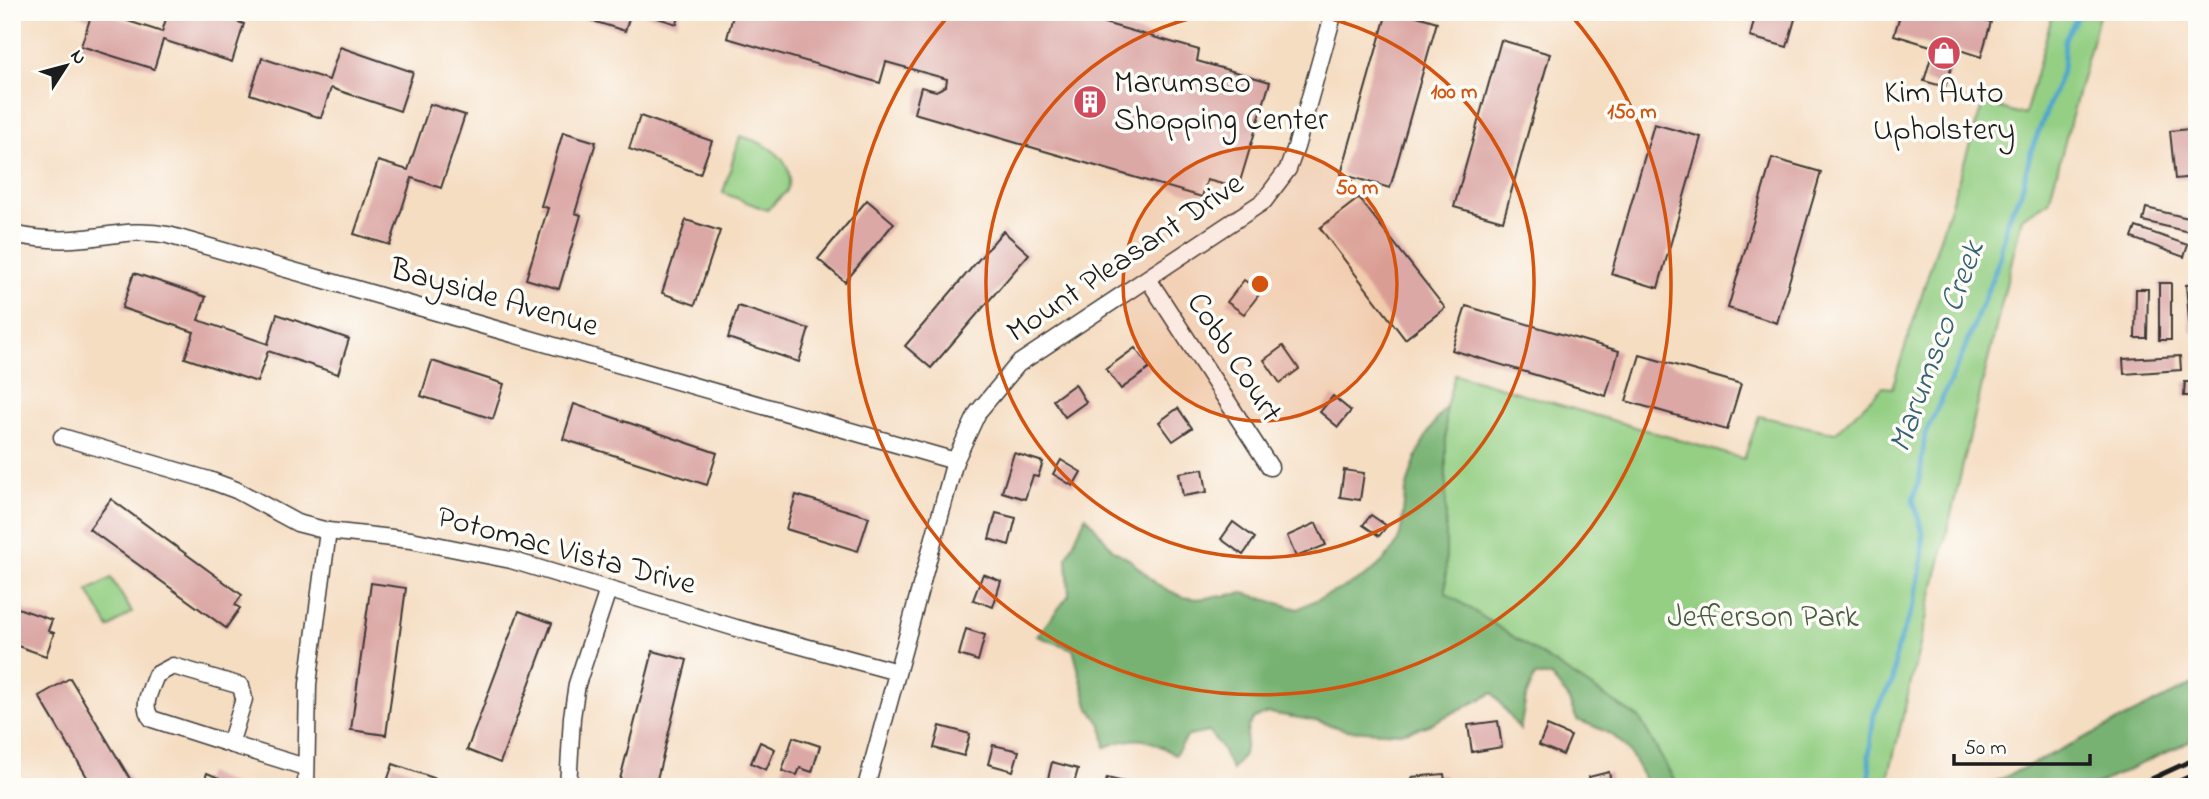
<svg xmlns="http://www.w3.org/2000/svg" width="2209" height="799" viewBox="0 0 2209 799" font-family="'Indie Flower',sans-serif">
	<rect width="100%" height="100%" fill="#fdfcf7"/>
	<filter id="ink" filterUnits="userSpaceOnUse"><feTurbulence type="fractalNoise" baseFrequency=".0143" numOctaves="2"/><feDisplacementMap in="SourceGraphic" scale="14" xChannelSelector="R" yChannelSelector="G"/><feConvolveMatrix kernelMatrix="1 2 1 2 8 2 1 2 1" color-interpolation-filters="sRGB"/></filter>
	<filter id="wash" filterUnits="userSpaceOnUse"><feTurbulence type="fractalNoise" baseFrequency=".00686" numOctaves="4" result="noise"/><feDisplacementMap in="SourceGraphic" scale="28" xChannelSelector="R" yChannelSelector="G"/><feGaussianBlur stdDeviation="1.57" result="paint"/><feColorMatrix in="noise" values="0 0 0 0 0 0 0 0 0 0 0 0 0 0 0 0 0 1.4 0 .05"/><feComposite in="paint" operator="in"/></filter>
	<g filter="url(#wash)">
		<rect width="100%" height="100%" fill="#f5ddc2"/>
		<!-- green -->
		<g fill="#94cf84" stroke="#587650" stroke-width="2">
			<path d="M 2053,12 L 2100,12 L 2049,201 L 2022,218 L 1886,787 L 1678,787 L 1640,719 L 1445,593 L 1446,407 L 1455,374 L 1744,459 L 1759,416 L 1835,433 L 1883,387 L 1892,388 L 1983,103 L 2025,115 Z"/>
			<path d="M 740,136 C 764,142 799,159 787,191 L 767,210 L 723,193 Z"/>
			<path d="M 111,578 L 132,612 L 109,628 L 88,591 Z"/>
		</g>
		<!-- forest -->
		<g fill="#77b272" stroke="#4a6747" stroke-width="2">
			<path d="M 1446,407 L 1446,593 L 1640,719 L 1678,787 L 1649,787 C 1625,744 1626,737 1577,720 L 1567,696 L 1550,676 L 1535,676 L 1526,697 L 1520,730 L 1493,693 L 1424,727 L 1400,733 L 1346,730 L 1317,721 L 1269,713 L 1254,718 L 1248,727 L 1244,754 L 1232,770 L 1221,747 L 1209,732 L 1188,736 L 1175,755 C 1148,737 1136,735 1105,747 L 1102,726 L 1088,706 L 1073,649 L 1037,636 L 1069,595 L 1067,557 L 1086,516 L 1113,550 L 1129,559 L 1159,586 L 1183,597 L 1197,599 L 1244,593 L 1298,609 C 1324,594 1356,587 1378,566 C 1412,535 1397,521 1408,483 C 1417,451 1425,434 1446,407 Z"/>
			<path d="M 2197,682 L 2197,738 L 2091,787 L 1985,787 Z"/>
		</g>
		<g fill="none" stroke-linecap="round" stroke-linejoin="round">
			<!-- stream -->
			<path stroke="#4ea6cb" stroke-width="5" d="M 1870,787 L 1869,755 L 1874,714 L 1893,680 L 1896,651 L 1914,604 L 1922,562 L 1923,533 L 1913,500 L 1920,476 L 1925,434 L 1959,363 L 1998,263 L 2008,217 L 2021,193 L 2031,151 L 2063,69 L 2065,39 L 2080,12"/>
		</g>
		<g id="blocks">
			<!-- building -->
			<g fill="#dba8a6">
				<path d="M 70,12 L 100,12 L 162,32 L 168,12 L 209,12 L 244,24 L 232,62 L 163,40 L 154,69 L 81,46 L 90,19 Z"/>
				<path d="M 564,12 L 631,12 L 625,31 Z"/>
				<path d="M 638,12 L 680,12 L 677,24 Z"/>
				<path d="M 734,12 L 1066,12 L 1199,50 L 1197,61 L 1270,82 L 1238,188 L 1207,180 L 1202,197 L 914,113 L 921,87 L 936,91 L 946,86 L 947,79 L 886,62 L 880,83 L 727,38 Z"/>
				<path d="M 1387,12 L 1404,12 L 1437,22 L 1390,188 L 1341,174 Z"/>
				<path d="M 1756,12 L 1797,12 L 1787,47 L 1750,37 Z"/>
				<path d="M 1901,12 L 1960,12 L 1991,22 L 1981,57 L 1957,49 L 1945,87 L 1924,81 L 1934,47 L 1894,35 Z"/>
				<path d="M 1501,40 L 1550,54 L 1503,221 L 1454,207 Z"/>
				<path d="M 340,47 L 413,72 L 400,111 L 331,88 L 321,118 L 250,94 L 262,58 L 329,80 Z"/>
				<path d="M 430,104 L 465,115 L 441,188 L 412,178 L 390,245 L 354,234 L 378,161 L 408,170 Z"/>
				<path d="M 640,116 L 712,141 L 700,174 L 629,149 Z"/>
				<path d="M 1654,124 L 1701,137 L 1658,288 L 1611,274 Z"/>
				<path d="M 2189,129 L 2195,177 L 2175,179 L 2170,131 Z"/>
				<path d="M 563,132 L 596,142 L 575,213 L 581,215 L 559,289 L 526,279 L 548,208 L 541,206 Z"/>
				<path d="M 1772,158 L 1821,172 L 1777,323 L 1728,308 Z"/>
				<path d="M 1359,198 L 1445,308 L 1405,339 L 1320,228 Z"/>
				<path d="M 867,200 L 894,223 L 845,282 L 818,259 Z"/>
				<path d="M 2146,208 L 2197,220 L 2197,234 L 2143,221 Z"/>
				<path d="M 686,220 L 720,231 L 695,305 L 662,293 Z"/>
				<path d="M 2136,227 L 2188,245 L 2184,257 L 2132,238 Z"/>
				<path d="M 1003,231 L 1029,254 L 931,368 L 905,346 Z"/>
				<path d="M 134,273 L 206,297 L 198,320 L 268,344 L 277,314 L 349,339 L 338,374 L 268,351 L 257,382 L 185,358 L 194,332 L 122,308 Z"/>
				<path d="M 1244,280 L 1261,292 L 1244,314 L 1227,302 Z"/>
				<rect x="2159" y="283" width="12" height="57"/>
				<path d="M 2197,284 L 2197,332 L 2190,332 L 2186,285 Z"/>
				<path d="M 2136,289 L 2148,289 L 2147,338 L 2135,338 Z"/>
				<path d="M 738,306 L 809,329 L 799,362 L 728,338 Z"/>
				<path d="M 1466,306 L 1619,351 L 1606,396 L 1452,350 Z"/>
				<path d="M 1283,346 L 1299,369 L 1280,383 L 1264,360 Z"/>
				<path d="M 1135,348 L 1150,368 L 1121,389 L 1106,369 Z"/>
				<path d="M 1640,355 L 1741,384 L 1727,430 L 1626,401 Z"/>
				<path d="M 2180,356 L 2181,370 L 2124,374 L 2123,359 Z"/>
				<path d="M 432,361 L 504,384 L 493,419 L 421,396 Z"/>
				<path d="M 2185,382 L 2197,382 L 2197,396 L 2184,396 Z"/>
				<path d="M 1075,384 L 1086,402 L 1065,417 L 1053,400 Z"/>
				<path d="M 1333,396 L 1351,411 L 1338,427 L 1320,412 Z"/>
				<path d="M 574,404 L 717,453 L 707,485 L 563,439 Z"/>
				<path d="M 1178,408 L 1192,428 L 1173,441 L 1159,422 Z"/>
				<path d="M 1014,453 L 1043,462 L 1038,477 L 1033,476 L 1025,499 L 1002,492 Z"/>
				<path d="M 1061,460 L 1081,472 L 1073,486 L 1053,474 Z"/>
				<path d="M 1203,469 L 1207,492 L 1183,496 L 1179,473 Z"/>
				<path d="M 1344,470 L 1364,473 L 1360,500 L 1340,497 Z"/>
				<path d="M 796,495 L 869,517 L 858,551 L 786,529 Z"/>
				<path d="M 111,499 L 242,595 L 235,605 L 240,608 L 226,628 L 89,529 Z"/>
				<path d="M 996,513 L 1016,518 L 1009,545 L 989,539 Z"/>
				<path d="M 1371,515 L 1387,526 L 1379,536 L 1363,525 Z"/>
				<path d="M 1233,522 L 1255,538 L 1243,555 L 1221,539 Z"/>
				<path d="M 1316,523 L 1326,545 L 1296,557 L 1287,536 Z"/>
				<path d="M 983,574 L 1001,581 L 993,607 L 973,600 Z"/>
				<path d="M 371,583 L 406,588 L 386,735 L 351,730 Z"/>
				<path d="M 12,606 L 52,620 L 48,631 L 54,633 L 46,656 L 12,644 Z"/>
				<path d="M 519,611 L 552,623 L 500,763 L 467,750 Z"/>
				<path d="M 966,629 L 985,635 L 978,661 L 959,655 Z"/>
				<path d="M 653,651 L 687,660 L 655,787 L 618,787 Z"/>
				<path d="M 70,678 L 135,787 L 93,787 L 39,696 Z"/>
				<path d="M 1498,721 L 1502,747 L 1472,752 L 1468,725 Z"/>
				<path d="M 940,726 L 970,734 L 964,756 L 934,748 Z"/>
				<path d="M 1547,726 L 1571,736 L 1563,755 L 1539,745 Z"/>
				<path d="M 793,737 L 820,746 L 812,772 L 800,768 L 797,775 L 782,771 Z"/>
				<path d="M 760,742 L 775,749 L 766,770 L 751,763 Z"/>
				<path d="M 993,745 L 1019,751 L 1013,771 L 988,764 Z"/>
				<path d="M 1052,762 L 1078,769 L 1073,787 L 1047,783 Z"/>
				<path d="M 393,764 L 457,786 L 457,787 L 385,787 Z"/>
				<path d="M 1609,772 L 1612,787 L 1591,787 L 1589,777 Z"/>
				<path d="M 207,773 L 240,787 L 202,787 Z"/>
				<path d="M 1444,774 L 1446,787 L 1413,787 L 1412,777 Z"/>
				<path d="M 1107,778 L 1133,784 L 1133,787 L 1105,787 Z"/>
				<rect x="1362" y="780" width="27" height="7"/>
			</g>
		</g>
	</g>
	<g filter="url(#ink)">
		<use href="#blocks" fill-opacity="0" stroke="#3d3935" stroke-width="2"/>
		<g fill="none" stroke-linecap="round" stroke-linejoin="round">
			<!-- street casing -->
			<g stroke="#3d3935" stroke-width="19">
				<g id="street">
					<path d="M 12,234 C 36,239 61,241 85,238 C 114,235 138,229 168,235 L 955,461"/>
					<path d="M 1148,279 L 1270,467"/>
					<path d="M 62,437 L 209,480 L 236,490 L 297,523 L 328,531 L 411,540 L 511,560 L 736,628 L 897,672"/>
					<path d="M 173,666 L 241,686 L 244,699 L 230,744 L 152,719 C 140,707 151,689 156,675 Z"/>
					<path d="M 230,744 L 305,767"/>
					<path d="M 306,787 L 308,684 L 328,531"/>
					<path d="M 568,787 L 572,717 L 577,684 L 608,590"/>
					<path d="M 866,787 L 955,461 L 978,412 L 1018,364 L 1264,201 L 1288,169 L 1296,147 L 1334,12"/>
				</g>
			</g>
			<!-- street -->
			<use href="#street" stroke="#fff" stroke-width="16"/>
			<!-- rail -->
			<g stroke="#1c1c1c" stroke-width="5">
				<path d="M 2134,787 L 2197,758"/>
				<path d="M 2167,787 L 2197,773"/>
			</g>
		</g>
	</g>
	<!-- distance rings -->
	<circle cx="1260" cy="284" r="137" fill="#d4530e" fill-opacity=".12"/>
	<g fill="none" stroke="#d4530e" stroke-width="3.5">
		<circle cx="1260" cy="284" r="137"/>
		<path d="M1296 12A274 274 0 1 1 1224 12"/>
		<path d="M1570 14A411 411 0 1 1 950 14"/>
	</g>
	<!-- icons -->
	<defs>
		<g id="shop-disc" transform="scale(1.75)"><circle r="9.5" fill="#d1495b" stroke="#fdfcf7"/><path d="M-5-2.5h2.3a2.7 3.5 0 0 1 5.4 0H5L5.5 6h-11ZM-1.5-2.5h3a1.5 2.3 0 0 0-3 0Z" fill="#fff"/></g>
		<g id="building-disc" transform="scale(1.75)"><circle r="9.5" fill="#d1495b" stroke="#fdfcf7"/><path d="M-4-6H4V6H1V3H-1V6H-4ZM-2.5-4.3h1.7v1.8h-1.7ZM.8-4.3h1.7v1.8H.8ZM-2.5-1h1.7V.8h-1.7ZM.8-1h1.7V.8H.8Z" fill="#fff"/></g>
	</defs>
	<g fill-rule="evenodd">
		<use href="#shop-disc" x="1944" y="53"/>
		<use href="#building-disc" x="1090" y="102"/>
	</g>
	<g text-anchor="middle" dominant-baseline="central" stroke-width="7" stroke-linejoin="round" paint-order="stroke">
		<!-- poi labels -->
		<g font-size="32" fill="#1c1c1c" stroke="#fdfcf7" text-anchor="start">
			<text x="1114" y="84">Marumsco<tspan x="1114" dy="37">Shopping Center</tspan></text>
			<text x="1944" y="94" text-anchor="middle">Kim Auto<tspan x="1944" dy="37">Upholstery</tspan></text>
		</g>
		<!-- street labels -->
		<g font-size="32" fill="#1c1c1c" stroke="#fdfcf7">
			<text transform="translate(1126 259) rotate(-34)">Mount Pleasant Drive</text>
			<text transform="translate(494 299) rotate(16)">Bayside Avenue</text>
			<text transform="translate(1233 358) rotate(57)">Cobb Court</text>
			<text transform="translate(566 552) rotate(15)">Potomac Vista Drive</text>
		</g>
		<!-- park labels -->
		<g font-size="32" fill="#465b40" stroke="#fdfcf7">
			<text x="1763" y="618">Jefferson Park</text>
		</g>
		<!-- water labels -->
		<g font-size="33" font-style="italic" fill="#356174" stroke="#fdfcf7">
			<text transform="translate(1938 347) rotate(-70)">Marumsco Creek</text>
		</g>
	</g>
	<circle cx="1260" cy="284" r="10" fill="#d4530e" stroke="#fdfcf7" stroke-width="3.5"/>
	<g font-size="21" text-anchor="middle" font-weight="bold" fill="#d4530e" stroke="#fdfcf7" stroke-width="7" stroke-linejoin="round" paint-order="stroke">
		<text x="1454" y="98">100 m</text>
		<text x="1632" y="118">150 m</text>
		<text x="1357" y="194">50 m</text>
	</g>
	<!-- margin -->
	<rect width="2209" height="799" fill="none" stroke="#fdfcf7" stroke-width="42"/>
	<!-- north arrow -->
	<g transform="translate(66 66) rotate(54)" stroke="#fdfcf7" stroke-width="5" paint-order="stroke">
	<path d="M0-5L12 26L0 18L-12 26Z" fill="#1c1c1c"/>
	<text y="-10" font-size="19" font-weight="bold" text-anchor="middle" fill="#1c1c1c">N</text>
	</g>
	<!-- scale -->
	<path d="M1954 754v10h136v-10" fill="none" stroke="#1c1c1c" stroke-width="3.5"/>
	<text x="1964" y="754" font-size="21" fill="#1c1c1c" stroke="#fdfcf7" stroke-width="5" paint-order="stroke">50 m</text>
</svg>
